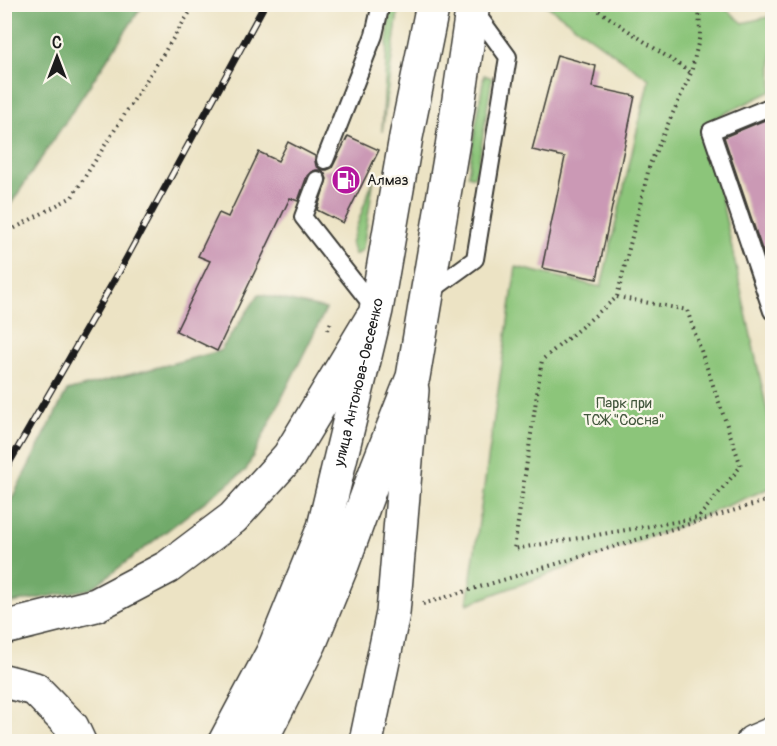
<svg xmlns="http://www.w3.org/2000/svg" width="777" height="746" viewBox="0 0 777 746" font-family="Pangolin,sans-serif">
	<rect width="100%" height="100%" fill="#fbf7ec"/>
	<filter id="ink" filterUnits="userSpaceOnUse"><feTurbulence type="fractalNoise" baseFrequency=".0167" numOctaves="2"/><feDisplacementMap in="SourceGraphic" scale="12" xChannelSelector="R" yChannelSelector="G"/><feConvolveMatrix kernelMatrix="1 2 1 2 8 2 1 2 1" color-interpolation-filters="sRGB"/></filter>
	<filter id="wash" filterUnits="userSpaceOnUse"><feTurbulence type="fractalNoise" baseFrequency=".008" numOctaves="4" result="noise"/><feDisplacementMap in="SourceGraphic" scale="24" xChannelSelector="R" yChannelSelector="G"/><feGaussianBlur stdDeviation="1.35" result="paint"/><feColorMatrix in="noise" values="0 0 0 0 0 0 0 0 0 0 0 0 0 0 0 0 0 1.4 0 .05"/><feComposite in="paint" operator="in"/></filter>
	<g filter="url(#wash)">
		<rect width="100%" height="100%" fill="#ece3c4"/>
		<!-- green -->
		<g fill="#8cc57a" stroke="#54704b" stroke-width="1.5">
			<path d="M 394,5 L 398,13 L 382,132 L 389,11 Z"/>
			<path d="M 546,5 L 721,5 L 743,23 L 772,16 L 772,91 L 705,123 L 772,433 L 772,487 L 672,529 L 467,604 L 516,267 L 601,287 L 649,79 Z"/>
			<path d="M 484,75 L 492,78 L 478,167 L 474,177 L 468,175 Z"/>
			<path d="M 374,177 L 363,249 L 355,255 L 351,243 Z"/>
		</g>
		<!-- forest -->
		<g fill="#71aa6a" stroke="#466343" stroke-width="1.5">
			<path d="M 5,4 L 143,5 L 5,213 L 4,5 Z"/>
			<path d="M 259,294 L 326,309 L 246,470 L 91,589 L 5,604 L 5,512 L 67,391 L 220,351 Z"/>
		</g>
		<g id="blocks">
			<!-- building -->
			<g fill="#cb99b5">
				<path d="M 557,55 L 596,66 L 592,87 L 635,96 L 597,279 L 542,268 L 565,157 L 532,150 Z"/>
				<path d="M 772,117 L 772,279 L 724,137 Z"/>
				<path d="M 348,136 L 379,150 L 343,223 L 317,210 L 327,179 L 325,174 L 321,170 L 316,170 L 311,172 L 307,176 L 298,201 L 290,198 L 217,351 L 176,331 L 210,261 L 198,256 L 219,213 L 228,217 L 259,152 L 278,161 L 288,142 L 315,156 L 315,161 L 316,166 L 322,170 L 327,170 L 332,168 Z"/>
			</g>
		</g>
	</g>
	<g filter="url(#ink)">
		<use href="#blocks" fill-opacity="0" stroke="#3b3a35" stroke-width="1.5"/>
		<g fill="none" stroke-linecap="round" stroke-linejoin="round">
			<!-- service casing -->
			<g stroke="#3b3a35" stroke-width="20">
				<g id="service">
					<path d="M 772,106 L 711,131 L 772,311"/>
					<path d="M 325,160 L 374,35 L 381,4"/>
					<path d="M 317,180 L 303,217 L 376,310"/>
					<path d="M 428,293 L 475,259 L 508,57 L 473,9"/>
				</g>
			</g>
			<!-- tertiary casing -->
			<g stroke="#3b3a35" stroke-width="36">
				<path id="tertiary" d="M 753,742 L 772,734"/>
			</g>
			<!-- secondary casing -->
			<g stroke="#3b3a35" stroke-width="36">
				<g id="secondary">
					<path d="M 4,628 L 96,605 L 168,567 L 233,518 L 289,456 L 371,320"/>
					<path d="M 4,681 L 35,689 L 72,727 L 79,742"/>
					<path d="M 366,742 L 393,613 L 412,390"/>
				</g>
			</g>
			<!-- trunk casing -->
			<g stroke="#3b3a35" stroke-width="36">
				<g id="trunk">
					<path id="s1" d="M 225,742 L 273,652 L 324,527 L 376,310 L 406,137 L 433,4"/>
					<path d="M 260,742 L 310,643 L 342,565 L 378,466 L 413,377 L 452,147 L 473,4"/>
				</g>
			</g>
			<!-- path -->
			<g stroke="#3b3a35" stroke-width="4" stroke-dasharray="1.5 4.5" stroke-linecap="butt">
				<path d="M 589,4 L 691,73"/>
				<path d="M 4,234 L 72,197 L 195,4"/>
				<path d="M 617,297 L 687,310 L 741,466 L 698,518 L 514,549 L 542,360 L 617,297 L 650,164 L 691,73 L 700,35 L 699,4"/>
				<path d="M 328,330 L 332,319"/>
				<path d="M 423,604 L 772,499"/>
			</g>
			<!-- service -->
			<use href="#service" stroke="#fff" stroke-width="16"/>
			<!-- tertiary -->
			<use href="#tertiary" stroke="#fff" stroke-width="33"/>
			<!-- secondary -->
			<use href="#secondary" stroke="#fff" stroke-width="33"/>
			<!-- trunk -->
			<use href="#trunk" stroke="#fff" stroke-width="33"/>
			<!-- rail casing -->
			<g stroke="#1c1c1c" stroke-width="7">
				<path id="rail" d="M 4,472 L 119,272 L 265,4"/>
			</g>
			<!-- rail -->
			<use href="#rail" stroke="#fbf7ec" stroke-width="4.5" stroke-dasharray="14" stroke-linecap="butt"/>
		</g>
	</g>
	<!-- icons -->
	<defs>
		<g id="fuel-disc" transform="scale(1.5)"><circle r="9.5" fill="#b5179e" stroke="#fbf7ec"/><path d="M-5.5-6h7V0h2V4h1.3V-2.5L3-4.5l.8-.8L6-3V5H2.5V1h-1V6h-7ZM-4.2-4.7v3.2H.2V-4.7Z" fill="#fff"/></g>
	</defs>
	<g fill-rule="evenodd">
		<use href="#fuel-disc" x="346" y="180"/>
	</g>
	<g text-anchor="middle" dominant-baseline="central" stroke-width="4.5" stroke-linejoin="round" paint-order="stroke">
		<!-- poi labels -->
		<g font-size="15" fill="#1c1c1c" stroke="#fbf7ec" text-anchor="start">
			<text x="367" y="180">Алмаз</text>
		</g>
		<!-- street labels -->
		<g font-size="15" fill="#1c1c1c" stroke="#fbf7ec">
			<text stroke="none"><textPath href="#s1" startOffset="386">улица Антонова-Овсеенко</textPath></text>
		</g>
		<!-- park labels -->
		<g font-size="15" fill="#43573d" stroke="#fbf7ec">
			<text x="624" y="403">Парк при<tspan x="624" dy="17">ТСЖ "Сосна"</tspan></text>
		</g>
	</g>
	<!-- margin -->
	<rect width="777" height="746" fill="none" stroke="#fbf7ec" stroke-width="24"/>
	<!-- north arrow -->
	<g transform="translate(57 57)" stroke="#fbf7ec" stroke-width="4.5" paint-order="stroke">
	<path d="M0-4.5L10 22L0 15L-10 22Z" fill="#1c1c1c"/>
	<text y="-9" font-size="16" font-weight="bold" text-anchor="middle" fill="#1c1c1c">С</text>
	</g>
</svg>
